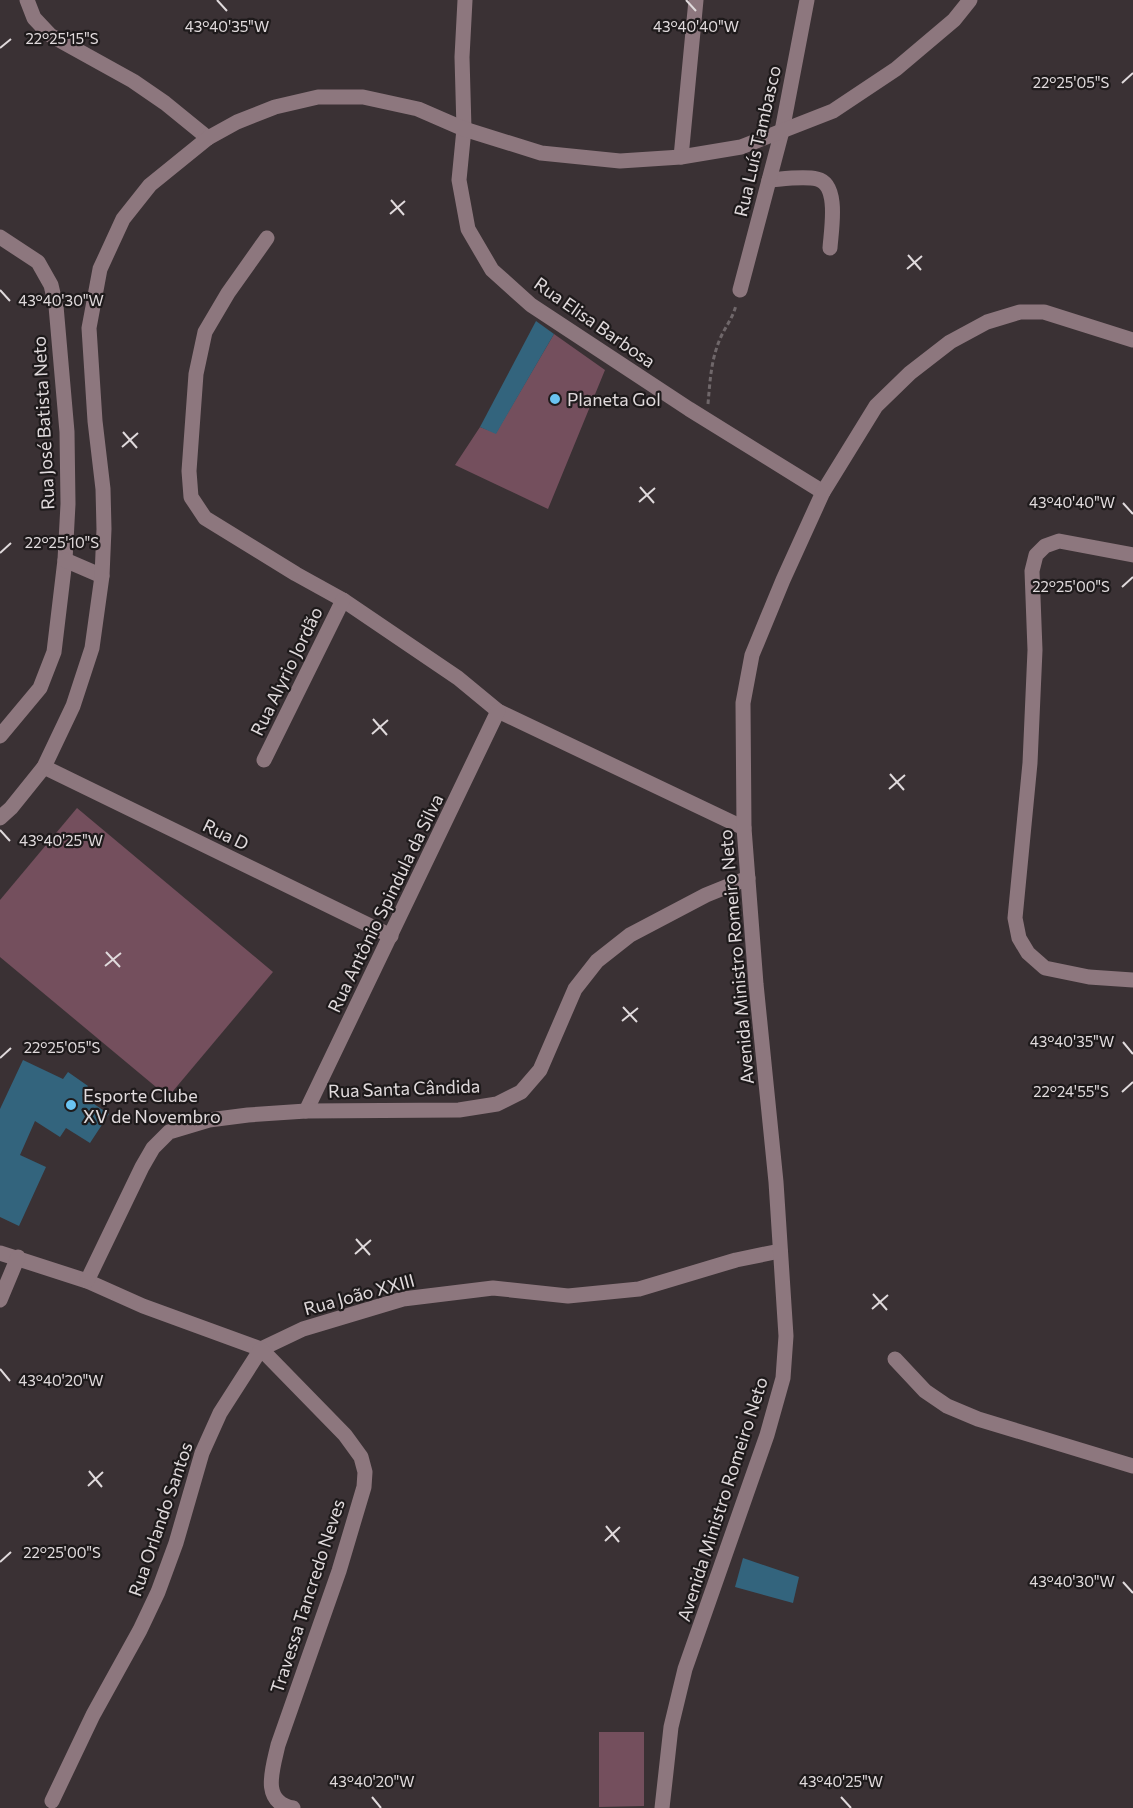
<svg xmlns="http://www.w3.org/2000/svg" width="1133" height="1808" viewBox="0 0 1133 1808" font-family="Commissioner,sans-serif">
	<rect width="100%" height="100%" fill="#3a3134"/>
	<!-- green -->
	<g fill="#744f5d">
		<path d="M 554,334 L 605,370 L 548,509 L 455,465 L 480,427 L 496,433 Z"/>
		<path d="M 77,808 L 273,972 L 168,1097 L 0,957 L 0,900 Z"/>
		<path d="M 599,1732 L 644,1732 L 644,1806 L 599,1807 Z"/>
	</g>
	<!-- building -->
	<g fill="#33647d">
		<path d="M 536,321 L 554,334 L 496,434 L 480,427 Z"/>
		<path d="M 23,1060 L 63,1079 L 68,1072 L 88,1086 L 82,1096 L 109,1114 L 90,1143 L 66,1128 L 60,1137 L 35,1121 L 20,1155 L 46,1167 L 19,1226 L 0,1217 L 0,1109 Z"/>
		<path d="M 743,1558 L 799,1577 L 793,1603 L 735,1587 Z"/>
	</g>
	<g fill="none" stroke-linecap="round" stroke-linejoin="round">
		<!-- path -->
		<path stroke="#6f676a" stroke-width="3" stroke-dasharray="4.5 3" stroke-linecap="butt" d="M 708,404 C 710,381 711,360 720,339 C 725,327 733,318 736,305"/>
		<!-- minor -->
		<g stroke="#8d777e" stroke-width="15">
			<path d="M 27,0 L 34,18 L 50,35 L 133,81 L 165,103 L 208,138"/>
			<path d="M 465,0 L 462,57 L 464,129 L 459,180 L 468,229 L 492,270 L 531,305 L 689,409 L 823,492"/>
			<path d="M 681,157 L 696,0"/>
			<path d="M 769,180 C 783,179 804,176 817,179 C 840,184 831,231 830,248"/>
			<path d="M 0,237 L 38,262 L 51,285 L 56,306 L 67,432 L 68,504 L 65,560 L 54,652 L 40,688 L 0,736"/>
			<path d="M 267,238 L 228,293 L 205,332 L 196,374 L 189,471 L 191,497 L 205,518 L 296,574 L 343,600 L 458,678 L 498,711 L 744,828"/>
			<path d="M 740,290 L 782,131 L 807,0"/>
			<path d="M 1133,555 L 1059,541 L 1045,546 L 1036,555 L 1032,571 L 1035,650 L 1030,763 L 1015,918 L 1019,938 L 1028,953 L 1045,968 L 1089,977 L 1133,980"/>
			<path d="M 65,560 L 102,576"/>
			<path d="M 264,760 L 343,600"/>
			<path d="M 44,767 L 391,936"/>
			<path d="M 0,818 L 11,808 L 44,767 L 73,706 L 92,648 L 102,576 L 104,529 L 103,489 L 95,421 L 89,328 L 100,269 L 123,219 L 150,185 L 208,138 L 237,122 L 275,107 L 318,97 L 363,97 L 418,109 L 464,129 L 541,153 L 620,161 L 681,157 L 741,147 L 833,111 L 896,69 L 954,20 L 970,0"/>
			<path d="M 306,1111 L 498,711"/>
			<path d="M 0,1253 L 87,1281 L 143,1306 L 261,1349 L 303,1329 L 403,1299 L 493,1288 L 568,1296 L 639,1289 L 736,1260 L 780,1251"/>
			<path d="M 87,1281 L 142,1167 L 153,1148 L 169,1132 L 209,1120 L 248,1115 L 306,1111 L 459,1110 L 497,1104 L 521,1092 L 540,1070 L 575,989 L 597,961 L 630,935 L 706,895 L 748,878"/>
			<path d="M 0,1300 L 18,1257"/>
			<path d="M 895,1359 L 925,1391 L 947,1406 L 978,1419 L 1133,1466"/>
			<path d="M 52,1801 L 93,1715 L 140,1630 L 158,1592 L 176,1543 L 202,1453 L 220,1413 L 261,1349 L 345,1435 L 361,1457 L 365,1472 L 364,1487 L 339,1571 L 278,1745 C 273,1768 260,1802 293,1808"/>
			<path d="M 662,1808 L 671,1727 L 685,1669 L 767,1435 L 783,1378 L 786,1336 L 776,1182 L 756,984 L 744,828 L 743,703 L 752,655 L 783,580 L 823,492 L 876,406 L 910,373 L 950,342 L 987,322 L 1020,312 L 1044,312 L 1133,340"/>
		</g>
	</g>
	<!-- ticks -->
	<path fill="none" stroke="#e0dadc" stroke-width="2" d="M 217,0 L 227,11M 686,0 L 696,11M 0,48 L 11,39M 1122,83 L 1133,73M 391,200 L 404,215M 390,214 L 405,201M 908,255 L 921,270M 907,269 L 922,256M 0,290 L 10,301M 123,432 L 137,448M 122,447 L 138,433M 640,487 L 654,503M 639,502 L 655,488M 1123,503 L 1133,514M 0,553 L 11,543M 1122,587 L 1133,577M 373,719 L 387,735M 372,734 L 388,720M 890,774 L 904,790M 889,789 L 905,775M 0,830 L 10,841M 106,952 L 120,967M 105,966 L 121,953M 623,1007 L 637,1022M 622,1021 L 638,1008M 1123,1042 L 1133,1054M 0,1058 L 11,1048M 1122,1092 L 1133,1082M 356,1239 L 370,1255M 355,1254 L 371,1240M 873,1294 L 887,1310M 872,1309 L 888,1295M 0,1369 L 10,1381M 89,1471 L 102,1487M 88,1486 L 103,1472M 606,1526 L 619,1542M 605,1541 L 620,1527M 0,1562 L 11,1552M 1123,1582 L 1133,1593M 372,1797 L 381,1808M 841,1797 L 851,1808"/>
	<!-- markers -->
	<g fill="#6ac3f1" stroke="#1e1a1b" stroke-width="2">
		<circle cx="555" cy="399" r="6"/>
		<circle cx="71" cy="1105" r="6"/>
	</g>
	<g text-anchor="middle" dominant-baseline="central" stroke-width="4.5" stroke-linejoin="round" paint-order="stroke">
		<!-- street labels -->
		<g font-size="18" fill="#e0dadc" stroke="#1e1a1b">
			<text transform="translate(757 141) rotate(-77)">Rua Luís Tambasco</text>
			<text transform="translate(595 322) rotate(35)">Rua Elisa Barbosa</text>
			<text transform="translate(43 423) rotate(-93)">Rua José Batista Neto</text>
			<text transform="translate(286 671) rotate(-64)">Rua Alyrio Jordão</text>
			<text transform="translate(226 834) rotate(26)">Rua D</text>
			<text transform="translate(385 903) rotate(-64)">Rua Antônio Spindula da Silva</text>
			<text transform="translate(736 957) rotate(-95)">Avenida Ministro Romeiro Neto</text>
			<text transform="translate(404 1088) rotate(-2)">Rua Santa Cândida</text>
			<text transform="translate(359 1294) rotate(-15)">Rua João XXIII</text>
			<text transform="translate(722 1499) rotate(-72)">Avenida Ministro Romeiro Neto</text>
			<text transform="translate(160 1519) rotate(-71)">Rua Orlando Santos</text>
			<text transform="translate(307 1596) rotate(-72)">Travessa Tancredo Neves</text>
		</g>
		<!-- poi labels -->
		<g font-size="18" fill="#e0dadc" stroke="#1e1a1b" text-anchor="start">
			<text x="567" y="399">Planeta Gol</text>
			<text x="83" y="1095">Esporte Clube<tspan x="83" dy="21">XV de Novembro</tspan></text>
		</g>
	</g>
	<g font-size="15" text-anchor="middle" fill="#e0dadc" stroke="#1e1a1b" stroke-width="4.5" stroke-linejoin="round" paint-order="stroke">
		<text x="227" y="32">43°40'35"W</text>
		<text x="696" y="32">43°40'40"W</text>
		<text x="62" y="44">22°25'15"S</text>
		<text x="1071" y="88">22°25'05"S</text>
		<text x="61" y="306">43°40'30"W</text>
		<text x="1072" y="508">43°40'40"W</text>
		<text x="62" y="548">22°25'10"S</text>
		<text x="1071" y="592">22°25'00"S</text>
		<text x="61" y="846">43°40'25"W</text>
		<text x="1072" y="1047">43°40'35"W</text>
		<text x="62" y="1053">22°25'05"S</text>
		<text x="1071" y="1097">22°24'55"S</text>
		<text x="61" y="1386">43°40'20"W</text>
		<text x="62" y="1558">22°25'00"S</text>
		<text x="1072" y="1587">43°40'30"W</text>
		<text x="372" y="1787">43°40'20"W</text>
		<text x="841" y="1787">43°40'25"W</text>
	</g>
</svg>
